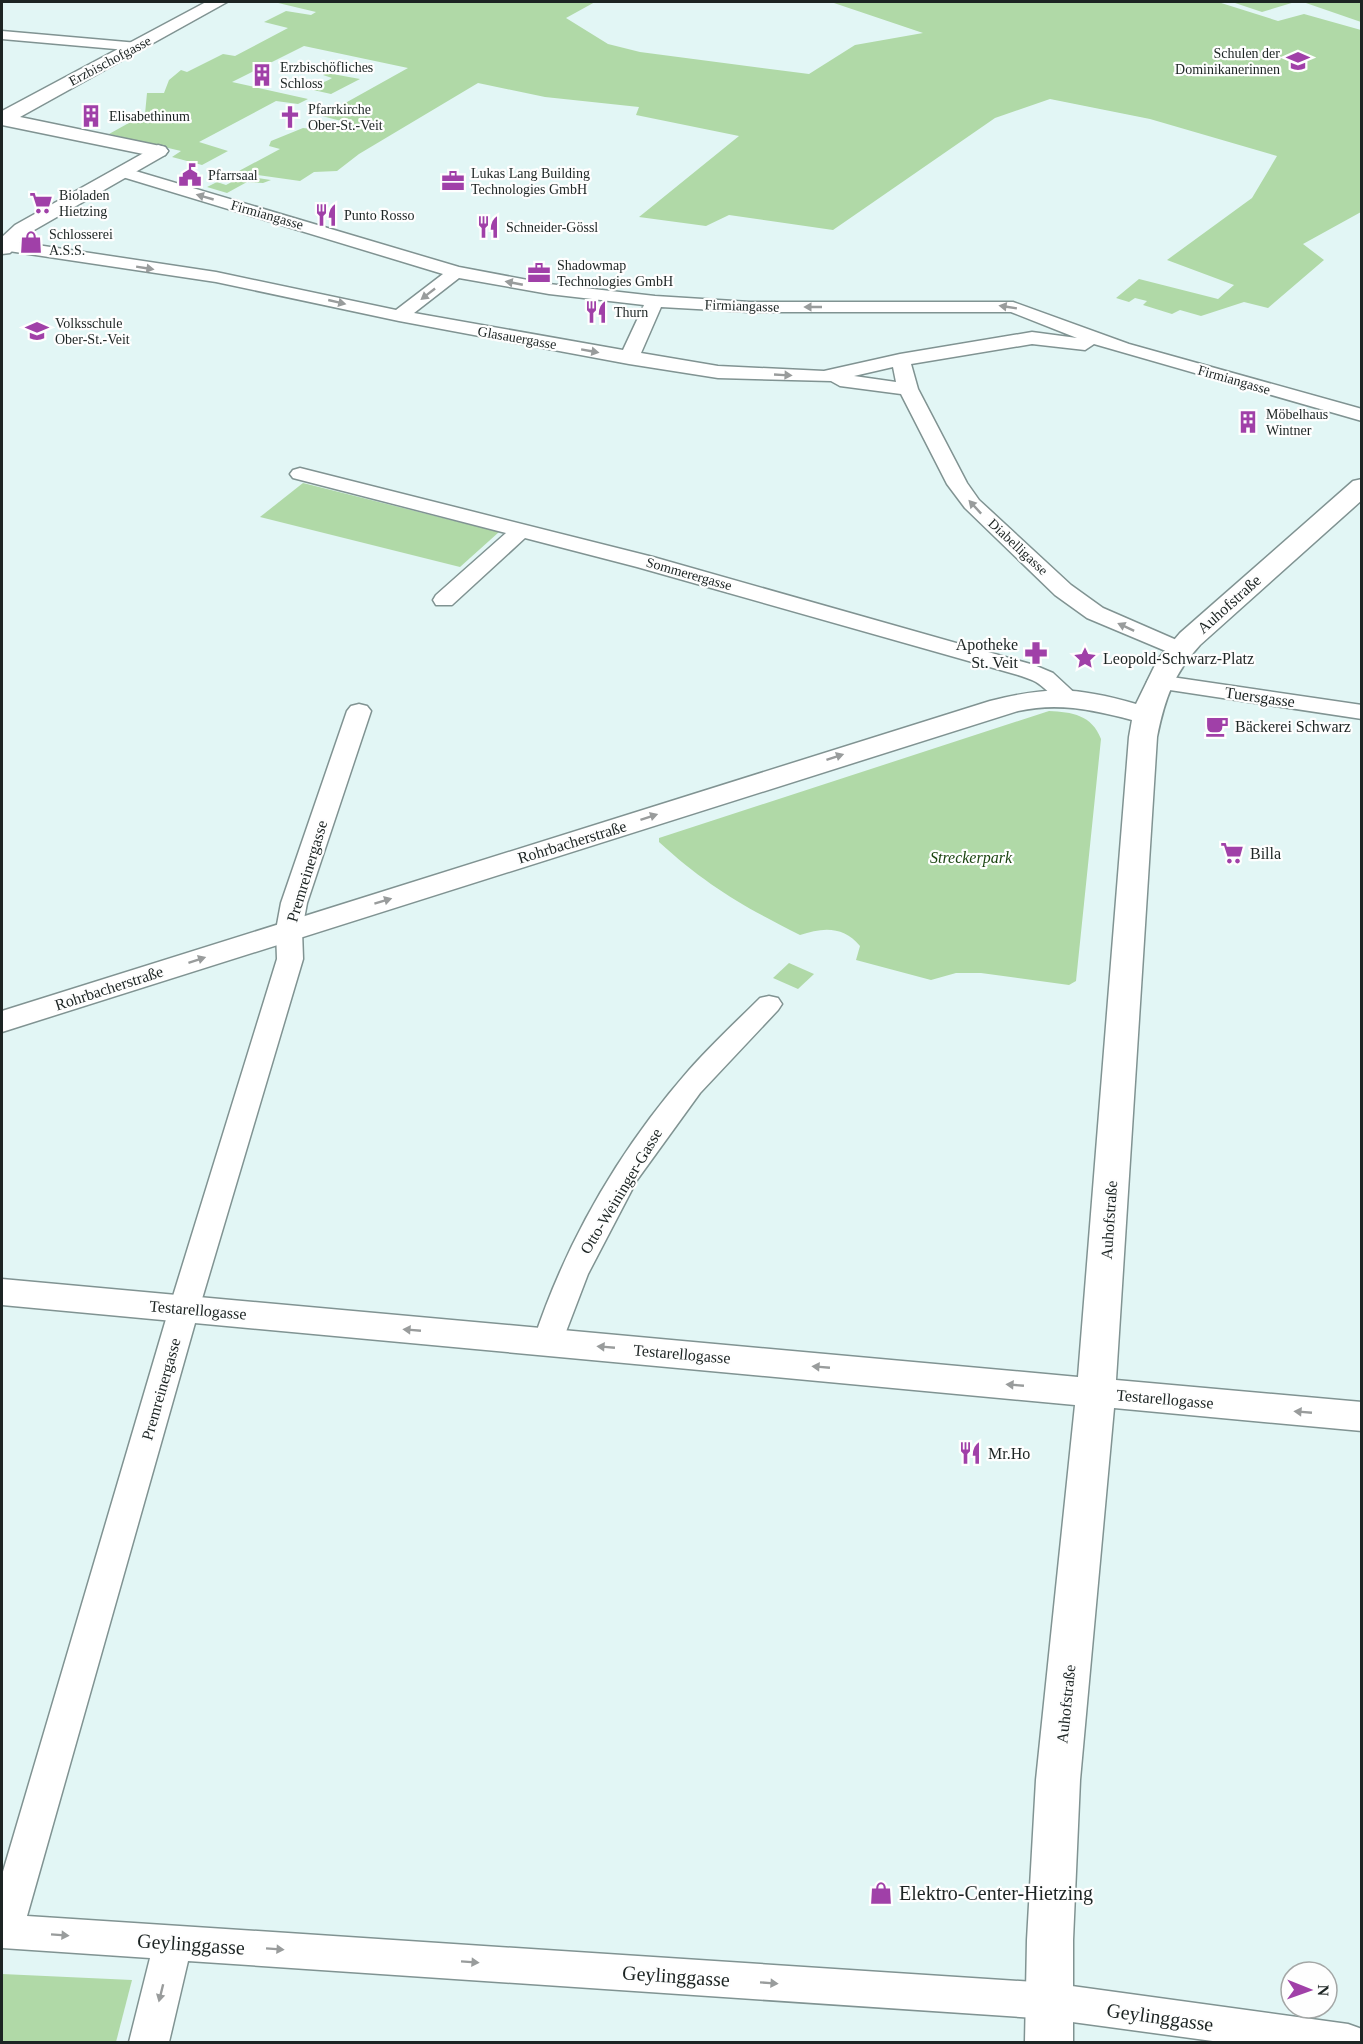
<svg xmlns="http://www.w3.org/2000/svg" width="1363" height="2044" viewBox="0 0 1363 2044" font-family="'Times New Roman',serif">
	<rect width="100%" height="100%" fill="#e2f6f5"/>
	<!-- green -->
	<g fill="#b0d9a7">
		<path d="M 274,2 L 595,2 L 566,18 L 608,44 L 640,52 L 809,74 L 855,45 L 923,33 L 831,2 L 1218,2 L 1278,21 L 1304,14 L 1361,30 L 1361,212 L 1303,244 L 1324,260 L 1268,308 L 1244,302 L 1201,316 L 1180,310 L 1172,314 L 1143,305 L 1147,301 L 1135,298 L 1129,302 L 1116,298 L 1139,279 L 1218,299 L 1234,285 L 1167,260 L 1252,198 L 1277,156 L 1150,119 L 1050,99 L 995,118 L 833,230 L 729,215 L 706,226 L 639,217 L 739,136 L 636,115 L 639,107 L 545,97 L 478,83 L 359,154 L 337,171 L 314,172 L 300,181 L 237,172 L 280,149 L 269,146 L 271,141 L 303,128 L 329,131 L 345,122 L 322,116 L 408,68 L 304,46 L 232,82 L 308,99 L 298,104 L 276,101 L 199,142 L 228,151 L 202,165 L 172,157 L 181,151 L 109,134 L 145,114 L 147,93 L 164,93 L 169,80 L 181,70 L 187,72 L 223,54 L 235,56 L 288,28 L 264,22 L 286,11 L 311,15 L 316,12 Z"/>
		<path d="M 1232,2 L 1295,2 L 1262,12 Z"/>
		<path d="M 1303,2 L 1361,2 L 1361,22 Z"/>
		<path d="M 327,73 L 360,79 L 331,94 L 300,87 C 310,81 318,87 332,78 L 323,75 Z"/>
		<path d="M 243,176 L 271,180 L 263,183 L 247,182 L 227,193 L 207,187 L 217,182 L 226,185 Z"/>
		<path d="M 303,483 L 499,532 L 460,567 L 260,517 Z"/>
		<path d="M 1049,711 C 1072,712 1092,715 1101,739 L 1076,981 L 1069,985 L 981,973 L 956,973 L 931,980 L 856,960 L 860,946 C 844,926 823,927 800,935 C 744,907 706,885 659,842 L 659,838 Z"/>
		<path d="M 789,963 L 814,974 L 798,989 L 773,978 Z"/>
		<path d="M 2,1974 L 132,1980 L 116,2042 L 2,2042 Z"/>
	</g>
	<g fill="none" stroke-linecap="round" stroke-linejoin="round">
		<!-- minor casing -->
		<g stroke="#809392" stroke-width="3">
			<g id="minor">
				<path d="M 2,31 L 138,43 L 145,47 L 138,51 L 2,39 Z"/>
				<path d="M 122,167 L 459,267 L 549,284 L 655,296 L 750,302 L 1013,302 L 1129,344 L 1362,409 L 1362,421 L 1094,344 L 1085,350 L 1032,344 L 911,364 L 918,389 L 967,483 L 979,500 L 1071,585 L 1103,608 L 1188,645 L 1191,650 L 1188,655 L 1180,657 L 1087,618 L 1055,595 L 965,508 L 947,484 L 901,394 L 840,386 L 831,381 L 718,378 L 629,364 L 399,321 L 216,282 L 2,250 L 2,240 L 4,240 L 216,272 L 396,310 L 443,274 L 116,175 L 114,172 ZM 459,278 L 549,294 L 644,305 L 623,350 L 414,313 ZM 661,307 L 750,312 L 1011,312 L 1077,338 L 1032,332 L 900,354 L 824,371 L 718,366 L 641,353 ZM 893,367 L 896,382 L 854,376 Z"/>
				<path d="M 300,468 L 653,557 L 1034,665 L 1053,673 L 1080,698 L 1077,703 C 1058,708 1051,691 1036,682 C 1031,679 1024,677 1018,675 L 637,567 L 525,538 L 452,605 L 436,605 L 433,600 L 436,595 L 506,533 L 293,478 L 290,474 L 293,470 Z"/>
				<path d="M 1158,675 L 1362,705 L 1362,719 L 1150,687 L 1147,682 L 1150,677 Z"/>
				<path d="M 359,704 L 367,706 L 371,711 L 307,903 L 302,930 L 303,959 L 199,1309 L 27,1916 L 1050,1983 L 1348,2024 L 1362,2029 L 1362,2042 L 1220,2042 L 1050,2019 L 188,1961 L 169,2042 L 129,2042 L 150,1958 L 2,1948 L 2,1875 L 169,1309 L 277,959 L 276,930 L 281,903 L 347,711 L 351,706 Z"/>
				<path d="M 769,996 L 778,998 L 782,1004 L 778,1010 L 700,1093 L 637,1180 L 588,1274 L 559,1350 L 548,1353 L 537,1350 L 533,1342 C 566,1242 619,1150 689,1070 C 711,1045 736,1022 760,998 Z"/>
			</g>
		</g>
		<!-- tertiary casing -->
		<g stroke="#809392" stroke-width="3">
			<g id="tertiary">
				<path d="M 206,2 L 227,2 L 20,117 L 165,147 L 168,151 L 165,155 L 158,157 L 2,125 L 2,111 Z"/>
				<path d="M 1362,479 L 1362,500 L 1200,645 C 1173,675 1165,698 1157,737 L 1116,1380 L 1362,1402 L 1362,1431 L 1114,1408 L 1080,1780 L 1073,1940 L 1073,2042 L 1025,2042 L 1027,1940 L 1036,1780 L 1075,1405 L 2,1305 L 2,1279 L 1078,1377 L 1129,737 L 1132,720 C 1092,710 1059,702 1018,711 L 2,1032 L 2,1011 L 990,701 C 1049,686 1077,687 1136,704 L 1158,659 L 1180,633 L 1353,481 Z"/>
			</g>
		</g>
		<!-- secondary casing -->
		<g stroke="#809392" stroke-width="3">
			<path id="secondary" d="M 158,145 L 165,147 L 168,151 L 165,155 L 29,233 L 10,253 L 2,254 L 2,237 L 15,225 Z"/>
		</g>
		<!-- minor -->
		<use href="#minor" fill="#fff" fill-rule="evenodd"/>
		<!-- tertiary -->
		<use href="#tertiary" fill="#fff" fill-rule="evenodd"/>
		<!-- secondary -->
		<use href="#secondary" fill="#fff" fill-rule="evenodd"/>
	</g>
	<!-- one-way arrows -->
	<defs><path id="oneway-solid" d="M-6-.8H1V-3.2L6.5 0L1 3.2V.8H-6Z" transform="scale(1.5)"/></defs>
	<g fill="#999c9c">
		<use href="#oneway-solid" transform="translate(205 197) rotate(-164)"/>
		<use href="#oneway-solid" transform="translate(145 268) rotate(9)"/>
		<use href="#oneway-solid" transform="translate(514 283) rotate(-169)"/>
		<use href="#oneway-solid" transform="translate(428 294) rotate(142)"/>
		<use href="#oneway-solid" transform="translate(337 302) rotate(13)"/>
		<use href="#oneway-solid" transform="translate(813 307) rotate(180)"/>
		<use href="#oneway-solid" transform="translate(1008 307) rotate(-171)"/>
		<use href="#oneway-solid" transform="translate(590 351) rotate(10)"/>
		<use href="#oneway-solid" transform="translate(783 375) rotate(3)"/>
		<use href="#oneway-solid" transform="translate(975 507) rotate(-133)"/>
		<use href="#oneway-solid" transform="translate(1126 627) rotate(-155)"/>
		<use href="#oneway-solid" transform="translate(835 757) rotate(-18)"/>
		<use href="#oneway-solid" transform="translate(649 817) rotate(-18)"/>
		<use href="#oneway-solid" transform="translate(383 901) rotate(-17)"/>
		<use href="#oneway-solid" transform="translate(197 960) rotate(-18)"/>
		<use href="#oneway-solid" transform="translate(412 1330) rotate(-175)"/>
		<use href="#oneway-solid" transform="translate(606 1347) rotate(-175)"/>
		<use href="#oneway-solid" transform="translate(821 1367) rotate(-175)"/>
		<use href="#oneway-solid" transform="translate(1015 1385) rotate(-175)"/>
		<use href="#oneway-solid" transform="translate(1303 1412) rotate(-175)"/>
		<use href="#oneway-solid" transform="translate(60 1935) rotate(4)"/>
		<use href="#oneway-solid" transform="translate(275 1949) rotate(4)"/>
		<use href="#oneway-solid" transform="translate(470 1962) rotate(4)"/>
		<use href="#oneway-solid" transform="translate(769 1983) rotate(4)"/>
		<use href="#oneway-solid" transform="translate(161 1993) rotate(104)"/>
	</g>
	<!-- icons -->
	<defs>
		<g id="school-bare" transform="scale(1.8)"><path d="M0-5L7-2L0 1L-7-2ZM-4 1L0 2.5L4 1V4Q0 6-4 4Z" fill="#a040a8" stroke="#fefefe" stroke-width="2.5" paint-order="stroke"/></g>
		<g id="building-bare" transform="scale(1.8)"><path d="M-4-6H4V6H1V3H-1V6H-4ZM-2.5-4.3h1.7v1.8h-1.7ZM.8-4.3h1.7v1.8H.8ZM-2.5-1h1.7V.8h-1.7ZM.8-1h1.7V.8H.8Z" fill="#a040a8" stroke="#fefefe" stroke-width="2.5" paint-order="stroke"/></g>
		<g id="church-bare" transform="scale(1.8)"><path d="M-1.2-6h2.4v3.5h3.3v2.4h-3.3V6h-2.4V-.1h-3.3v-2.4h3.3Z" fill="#a040a8" stroke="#fefefe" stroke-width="2.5" paint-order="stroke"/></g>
		<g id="civic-bare" transform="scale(1.8)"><path d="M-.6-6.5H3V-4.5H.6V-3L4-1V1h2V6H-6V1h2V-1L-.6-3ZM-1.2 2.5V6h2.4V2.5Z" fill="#a040a8" stroke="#fefefe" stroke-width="2.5" paint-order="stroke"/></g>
		<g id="office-bare" transform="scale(1.8)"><path d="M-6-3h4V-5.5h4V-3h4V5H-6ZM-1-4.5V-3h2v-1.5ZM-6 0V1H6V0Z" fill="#a040a8" stroke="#fefefe" stroke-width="2.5" paint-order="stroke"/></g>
		<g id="supermarket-bare" transform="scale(1.8)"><path d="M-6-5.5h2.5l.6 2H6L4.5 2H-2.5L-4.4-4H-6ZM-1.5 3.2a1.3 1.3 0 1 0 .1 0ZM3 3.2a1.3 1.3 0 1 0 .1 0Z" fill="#a040a8" stroke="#fefefe" stroke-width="2.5" paint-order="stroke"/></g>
		<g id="restaurant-bare" transform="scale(1.8)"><path d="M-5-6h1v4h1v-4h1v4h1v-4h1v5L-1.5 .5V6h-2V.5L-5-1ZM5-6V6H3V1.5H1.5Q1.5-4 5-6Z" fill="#a040a8" stroke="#fefefe" stroke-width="2.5" paint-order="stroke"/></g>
		<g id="shop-bare" transform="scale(1.8)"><path d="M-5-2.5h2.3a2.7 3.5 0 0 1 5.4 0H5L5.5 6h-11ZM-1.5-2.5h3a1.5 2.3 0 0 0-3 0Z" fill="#a040a8" stroke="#fefefe" stroke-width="2.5" paint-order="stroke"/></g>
		<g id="pharmacy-bare" transform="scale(1.8)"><path d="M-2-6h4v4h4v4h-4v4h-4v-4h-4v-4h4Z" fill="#a040a8" stroke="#fefefe" stroke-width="2.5" paint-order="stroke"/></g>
		<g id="sight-bare" transform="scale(1.8)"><path d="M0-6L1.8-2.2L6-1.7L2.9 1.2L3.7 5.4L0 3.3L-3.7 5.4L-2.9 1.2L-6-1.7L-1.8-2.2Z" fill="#a040a8" stroke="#fefefe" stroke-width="2.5" paint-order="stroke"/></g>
		<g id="cafe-bare" transform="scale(1.8)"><path d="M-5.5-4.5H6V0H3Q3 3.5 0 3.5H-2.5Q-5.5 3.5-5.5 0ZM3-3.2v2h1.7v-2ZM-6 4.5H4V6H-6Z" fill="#a040a8" stroke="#fefefe" stroke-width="2.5" paint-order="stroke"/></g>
	</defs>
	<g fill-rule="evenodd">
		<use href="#school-bare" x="1298" y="61"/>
		<use href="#building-bare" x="262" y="75"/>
		<use href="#building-bare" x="91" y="116"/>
		<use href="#church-bare" x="290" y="117"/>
		<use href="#civic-bare" x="190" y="175"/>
		<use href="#office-bare" x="453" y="181"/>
		<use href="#supermarket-bare" x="41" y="203"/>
		<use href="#restaurant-bare" x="326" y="215"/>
		<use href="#restaurant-bare" x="488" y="227"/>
		<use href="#shop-bare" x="31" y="242"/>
		<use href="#office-bare" x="539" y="273"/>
		<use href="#restaurant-bare" x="596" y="312"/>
		<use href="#school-bare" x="37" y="331"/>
		<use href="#building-bare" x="1248" y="422"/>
		<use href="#pharmacy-bare" x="1036" y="653"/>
		<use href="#sight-bare" x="1085" y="658"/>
		<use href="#cafe-bare" x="1217" y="726"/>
		<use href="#supermarket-bare" x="1232" y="853"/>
		<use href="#restaurant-bare" x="970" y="1453"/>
		<use href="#shop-bare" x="881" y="1893"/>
	</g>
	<g text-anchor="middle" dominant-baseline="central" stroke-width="4.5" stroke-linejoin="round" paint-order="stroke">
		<!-- far-poi labels -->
		<g font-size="14" fill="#1c2423" stroke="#fefefe" text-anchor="start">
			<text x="1280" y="53" text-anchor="end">Schulen der<tspan x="1280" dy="16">Dominikanerinnen</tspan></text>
			<text x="280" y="67">Erzbischöfliches<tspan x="280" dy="16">Schloss</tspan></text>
			<text x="308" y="109">Pfarrkirche<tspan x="308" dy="16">Ober-St.-Veit</tspan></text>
			<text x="109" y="116">Elisabethinum</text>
			<text x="471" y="173">Lukas Lang Building<tspan x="471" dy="16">Technologies GmbH</tspan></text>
			<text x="208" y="175">Pfarrsaal</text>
			<text x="59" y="195">Bioladen<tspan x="59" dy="16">Hietzing</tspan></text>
			<text x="344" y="215">Punto Rosso</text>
			<text x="506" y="227">Schneider-Gössl</text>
			<text x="49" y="234">Schlosserei<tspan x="49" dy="16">A.S.S.</tspan></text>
			<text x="557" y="265">Shadowmap<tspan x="557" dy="16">Technologies GmbH</tspan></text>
			<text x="614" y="312">Thurn</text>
			<text x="55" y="323">Volksschule<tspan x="55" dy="16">Ober-St.-Veit</tspan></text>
			<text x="1266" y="414">Möbelhaus<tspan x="1266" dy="16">Wintner</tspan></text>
		</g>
		<!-- far-street labels -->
		<g font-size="14" fill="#1c2423" stroke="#fefefe">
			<text transform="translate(110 61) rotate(-28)">Erzbischofgasse</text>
			<text transform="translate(267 215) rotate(16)">Firmiangasse</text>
			<text transform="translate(742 306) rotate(2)">Firmiangasse</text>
			<text transform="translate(517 338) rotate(10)">Glasauergasse</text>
			<text transform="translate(1234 380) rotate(16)">Firmiangasse</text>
			<text transform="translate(1018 547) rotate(43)">Diabelligasse</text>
			<text transform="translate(689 574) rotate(16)">Sommerergasse</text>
		</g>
		<!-- street labels -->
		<g font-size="16" fill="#1c2423" stroke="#fefefe">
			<text transform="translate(1229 604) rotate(-42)">Auhofstraße</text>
			<text transform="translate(1260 697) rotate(8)">Tuersgasse</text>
			<text transform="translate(572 842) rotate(-17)">Rohrbacherstraße</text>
			<text transform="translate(307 871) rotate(-73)">Premreinergasse</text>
			<text transform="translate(109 988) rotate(-18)">Rohrbacherstraße</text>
			<text transform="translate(621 1191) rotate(-59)">Otto-Weininger-Gasse</text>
			<text transform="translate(1109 1220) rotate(-86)">Auhofstraße</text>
			<text transform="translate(198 1310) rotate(5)">Testarellogasse</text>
			<text transform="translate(682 1354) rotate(5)">Testarellogasse</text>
			<text transform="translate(161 1389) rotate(-74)">Premreinergasse</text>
			<text transform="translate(1165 1399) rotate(5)">Testarellogasse</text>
			<text transform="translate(1066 1704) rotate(-84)">Auhofstraße</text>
		</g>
		<!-- poi labels -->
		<g font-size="16" fill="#1c2423" stroke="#fefefe" text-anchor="start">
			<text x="1018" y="644" text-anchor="end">Apotheke<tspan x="1018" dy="18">St. Veit</tspan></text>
			<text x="1103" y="658">Leopold-Schwarz-Platz</text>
			<text x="1235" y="726">Bäckerei Schwarz</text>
			<text x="1250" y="853">Billa</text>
			<text x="988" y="1453">Mr.Ho</text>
		</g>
		<!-- park labels -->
		<g font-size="16" font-style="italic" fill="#1b4510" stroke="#fefefe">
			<text x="971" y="857">Streckerpark</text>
		</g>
		<!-- near-poi labels -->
		<g font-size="20" fill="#1c2423" stroke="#fefefe" text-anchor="start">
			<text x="899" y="1893">Elektro-Center-Hietzing</text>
		</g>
		<!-- near-street labels -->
		<g font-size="20" fill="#1c2423" stroke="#fefefe">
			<text transform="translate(191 1944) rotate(4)">Geylinggasse</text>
			<text transform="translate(676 1976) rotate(4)">Geylinggasse</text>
			<text transform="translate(1160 2017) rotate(8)">Geylinggasse</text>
		</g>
	</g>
	<!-- border -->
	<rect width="1363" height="2044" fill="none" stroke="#1c2423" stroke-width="6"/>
	<!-- north arrow -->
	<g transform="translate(1309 1990) rotate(91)"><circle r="28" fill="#fefefe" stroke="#a4a7a6" stroke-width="1.5"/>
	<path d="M0-4.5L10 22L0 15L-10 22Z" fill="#a040a8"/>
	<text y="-9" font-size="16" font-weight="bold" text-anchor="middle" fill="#1c2423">N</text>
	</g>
</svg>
